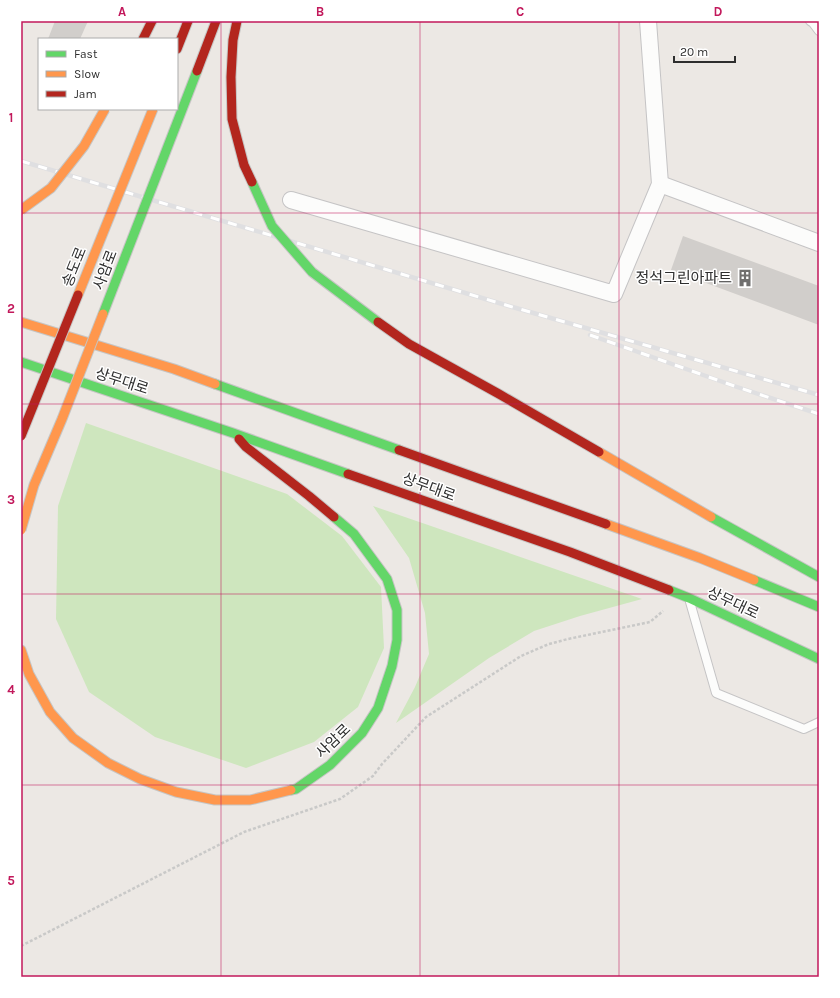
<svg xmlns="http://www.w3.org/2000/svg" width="840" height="998" viewBox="0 0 840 998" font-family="Karla,'Noto Sans KR',sans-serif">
	<rect width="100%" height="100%" fill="#ece8e4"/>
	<!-- green -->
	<g fill="#cee6be">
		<path d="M 86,423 L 287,494 L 342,536 L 381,587 L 384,648 L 358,707 L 314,742 L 246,768 L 155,737 L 89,692 L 56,619 L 58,506 Z"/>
		<path d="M 373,506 L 642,599 L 580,616 L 534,631 L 489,658 L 396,723 L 415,687 L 429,654 L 425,613 L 409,558 Z"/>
	</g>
	<!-- building -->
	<g fill="#d1cecb">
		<path d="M 55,21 L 88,21 L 80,39 L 48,39 Z"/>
		<path d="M 683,236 L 819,286 L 819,325 L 671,270 Z"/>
	</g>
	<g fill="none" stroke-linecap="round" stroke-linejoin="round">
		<!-- lane casing -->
		<g stroke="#c5c4c5" stroke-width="10">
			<g id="lane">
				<path d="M 810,21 L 813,23 L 819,31"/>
				<path d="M 690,602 L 716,693 L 804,729 L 819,722"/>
			</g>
		</g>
		<!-- street casing -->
		<g stroke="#c5c4c5" stroke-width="18">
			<g id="street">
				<path d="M 660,184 L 819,243"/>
				<path d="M 291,200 L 614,294 L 660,184 L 648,21"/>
			</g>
		</g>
		<!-- fast casing -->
		<g stroke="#c6c5c4" stroke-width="11">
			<g id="fast">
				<path d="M 21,362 L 233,433 L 348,474"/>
				<path d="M 215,384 L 399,450"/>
				<path d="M 711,517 L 819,577"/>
				<path d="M 754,580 L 819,607"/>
				<path d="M 669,590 L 689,598 L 819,659"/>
				<path d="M 291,790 L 296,789 L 330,765 L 362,733 L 378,708 L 392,666 L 397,640 L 397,610 L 387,579 L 354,534 L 334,517"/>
			</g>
		</g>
		<!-- slow casing -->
		<g stroke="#c6c5c4" stroke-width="11">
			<g id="slow">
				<path d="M 21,322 L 174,369 L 215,384"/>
				<path d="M 606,524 L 700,558 L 754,580"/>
				<path d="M 21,650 L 29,674 L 50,712 L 73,738 L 108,763 L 140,779 L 176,792 L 215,800 L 250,800 L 291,790"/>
			</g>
		</g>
		<!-- jam casing -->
		<g stroke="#c6c5c4" stroke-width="11">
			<g id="jam">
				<path d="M 143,39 L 152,21"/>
				<path d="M 177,49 L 188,21"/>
				<path d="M 239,439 L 246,447 L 309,496 L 334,517"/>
				<path d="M 399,450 L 606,524"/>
				<path d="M 348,474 L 570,552 L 669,590"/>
			</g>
		</g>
		<!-- path -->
		<path stroke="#c9c9c8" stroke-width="2.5" stroke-dasharray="3 2" stroke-linecap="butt" d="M 21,946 L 244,832 L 340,799 L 373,776 L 382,764 L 426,717 L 521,656 L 549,644 L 568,639 L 650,622 L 663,611"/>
		<!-- lane -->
		<use href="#lane" stroke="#fcfcfb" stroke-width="8"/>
		<!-- street -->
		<use href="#street" stroke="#fcfcfb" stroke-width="16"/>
		<!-- fast -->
		<use href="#fast" stroke="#63d668" stroke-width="9"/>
		<!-- slow -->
		<use href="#slow" stroke="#ff974d" stroke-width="9"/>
		<!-- jam -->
		<use href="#jam" stroke="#b3261e" stroke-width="9"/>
		<!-- rail casing -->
		<g stroke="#dfdfe1" stroke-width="4.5">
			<g id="rail">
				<path d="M 21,161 L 509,306 L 819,395"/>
				<path d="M 590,335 L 737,387 L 819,414"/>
			</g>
		</g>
		<!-- rail -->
		<use href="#rail" stroke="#fff" stroke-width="3" stroke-dasharray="9" stroke-linecap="butt"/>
		<!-- fast-bridge casing -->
		<g stroke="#c6c5c4" stroke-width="11" stroke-linecap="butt">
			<g id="fast-bridge">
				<path d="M 252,182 L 272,226 L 312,272 L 378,322"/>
				<path d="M 103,314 L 197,71"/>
			</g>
		</g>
		<!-- slow-bridge casing -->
		<g stroke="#c6c5c4" stroke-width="11" stroke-linecap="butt">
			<g id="slow-bridge">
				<path d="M 21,210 L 51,188 L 84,146 L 105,109"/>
				<path d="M 78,295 L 153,109"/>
				<path d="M 599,452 L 711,517"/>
				<path d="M 21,530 L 34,485 L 62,419 L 103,314"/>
			</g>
		</g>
		<!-- jam-bridge casing -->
		<g stroke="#c6c5c4" stroke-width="11" stroke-linecap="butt">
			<g id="jam-bridge">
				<path d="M 237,21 L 233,40 L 231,77 L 232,119 L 244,165 L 252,182"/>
				<path d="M 197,71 L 216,21"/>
				<path d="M 378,322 L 409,344 L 499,394 L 599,452"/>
				<path d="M 21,436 L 78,295"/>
			</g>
		</g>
		<!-- fast-bridge -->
		<use href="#fast-bridge" stroke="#63d668" stroke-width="9"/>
		<!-- slow-bridge -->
		<use href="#slow-bridge" stroke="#ff974d" stroke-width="9"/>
		<!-- jam-bridge -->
		<use href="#jam-bridge" stroke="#b3261e" stroke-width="9"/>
	</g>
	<!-- grid -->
	<path fill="none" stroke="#c2185b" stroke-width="1" stroke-opacity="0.55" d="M 221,21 L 221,977M 420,21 L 420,977M 619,21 L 619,977M 21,213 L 819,213M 21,404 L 819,404M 21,594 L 819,594M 21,785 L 819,785"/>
	<!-- icons -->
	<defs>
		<g id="building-bare" transform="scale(1.38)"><path d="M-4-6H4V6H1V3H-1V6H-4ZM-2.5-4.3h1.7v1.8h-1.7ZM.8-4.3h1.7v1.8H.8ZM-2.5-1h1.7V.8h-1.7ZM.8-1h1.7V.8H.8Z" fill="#706f6e" stroke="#fff" stroke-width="2.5" paint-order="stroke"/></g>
	</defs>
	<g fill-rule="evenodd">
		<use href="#building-bare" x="745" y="278"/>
	</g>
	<g text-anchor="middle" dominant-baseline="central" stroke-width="3" stroke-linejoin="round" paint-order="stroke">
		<!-- street labels -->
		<g font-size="15" fill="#2e2e2e" stroke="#fff">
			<text transform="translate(74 267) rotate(-68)">송도로</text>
			<text transform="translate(105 270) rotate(-69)">사암로</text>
			<text transform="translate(122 381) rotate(18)">상무대로</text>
			<text transform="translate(429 487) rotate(20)">상무대로</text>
			<text transform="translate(733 603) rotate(25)">상무대로</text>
			<text transform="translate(333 741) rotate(-44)">사암로</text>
		</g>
		<!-- poi labels -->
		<g font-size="15" fill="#2e2e2e" stroke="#fff" text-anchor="end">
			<text x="732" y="278">정석그린아파트</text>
		</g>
	</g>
	<!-- border -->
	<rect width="840" height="998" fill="none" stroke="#ffffff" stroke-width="44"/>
	<!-- legend -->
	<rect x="38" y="38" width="140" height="72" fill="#ffffff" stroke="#ababab"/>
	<rect x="46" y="51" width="20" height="6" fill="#63d668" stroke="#ababab"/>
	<text x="74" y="58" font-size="12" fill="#2e2e2e">Fast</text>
	<rect x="46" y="71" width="20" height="6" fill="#ff974d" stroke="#ababab"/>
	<text x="74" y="78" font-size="12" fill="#2e2e2e">Slow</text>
	<rect x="46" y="91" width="20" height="6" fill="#b3261e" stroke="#ababab"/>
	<text x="74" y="98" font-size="12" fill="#2e2e2e">Jam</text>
	<!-- scale -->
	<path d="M674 56v6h61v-6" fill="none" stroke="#2e2e2e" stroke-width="2"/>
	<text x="680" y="56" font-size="12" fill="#2e2e2e" stroke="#ffffff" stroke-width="3" paint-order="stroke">20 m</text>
	<rect x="22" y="22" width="796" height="954" fill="none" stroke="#c2185b" stroke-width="1.5"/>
	<g font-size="13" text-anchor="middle" font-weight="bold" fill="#c2185b">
		<text x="122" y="16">A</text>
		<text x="320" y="16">B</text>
		<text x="520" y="16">C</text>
		<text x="718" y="16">D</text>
		<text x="11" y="122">1</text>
		<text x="11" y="313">2</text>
		<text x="11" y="504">3</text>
		<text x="11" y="694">4</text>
		<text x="11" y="885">5</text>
	</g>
</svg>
